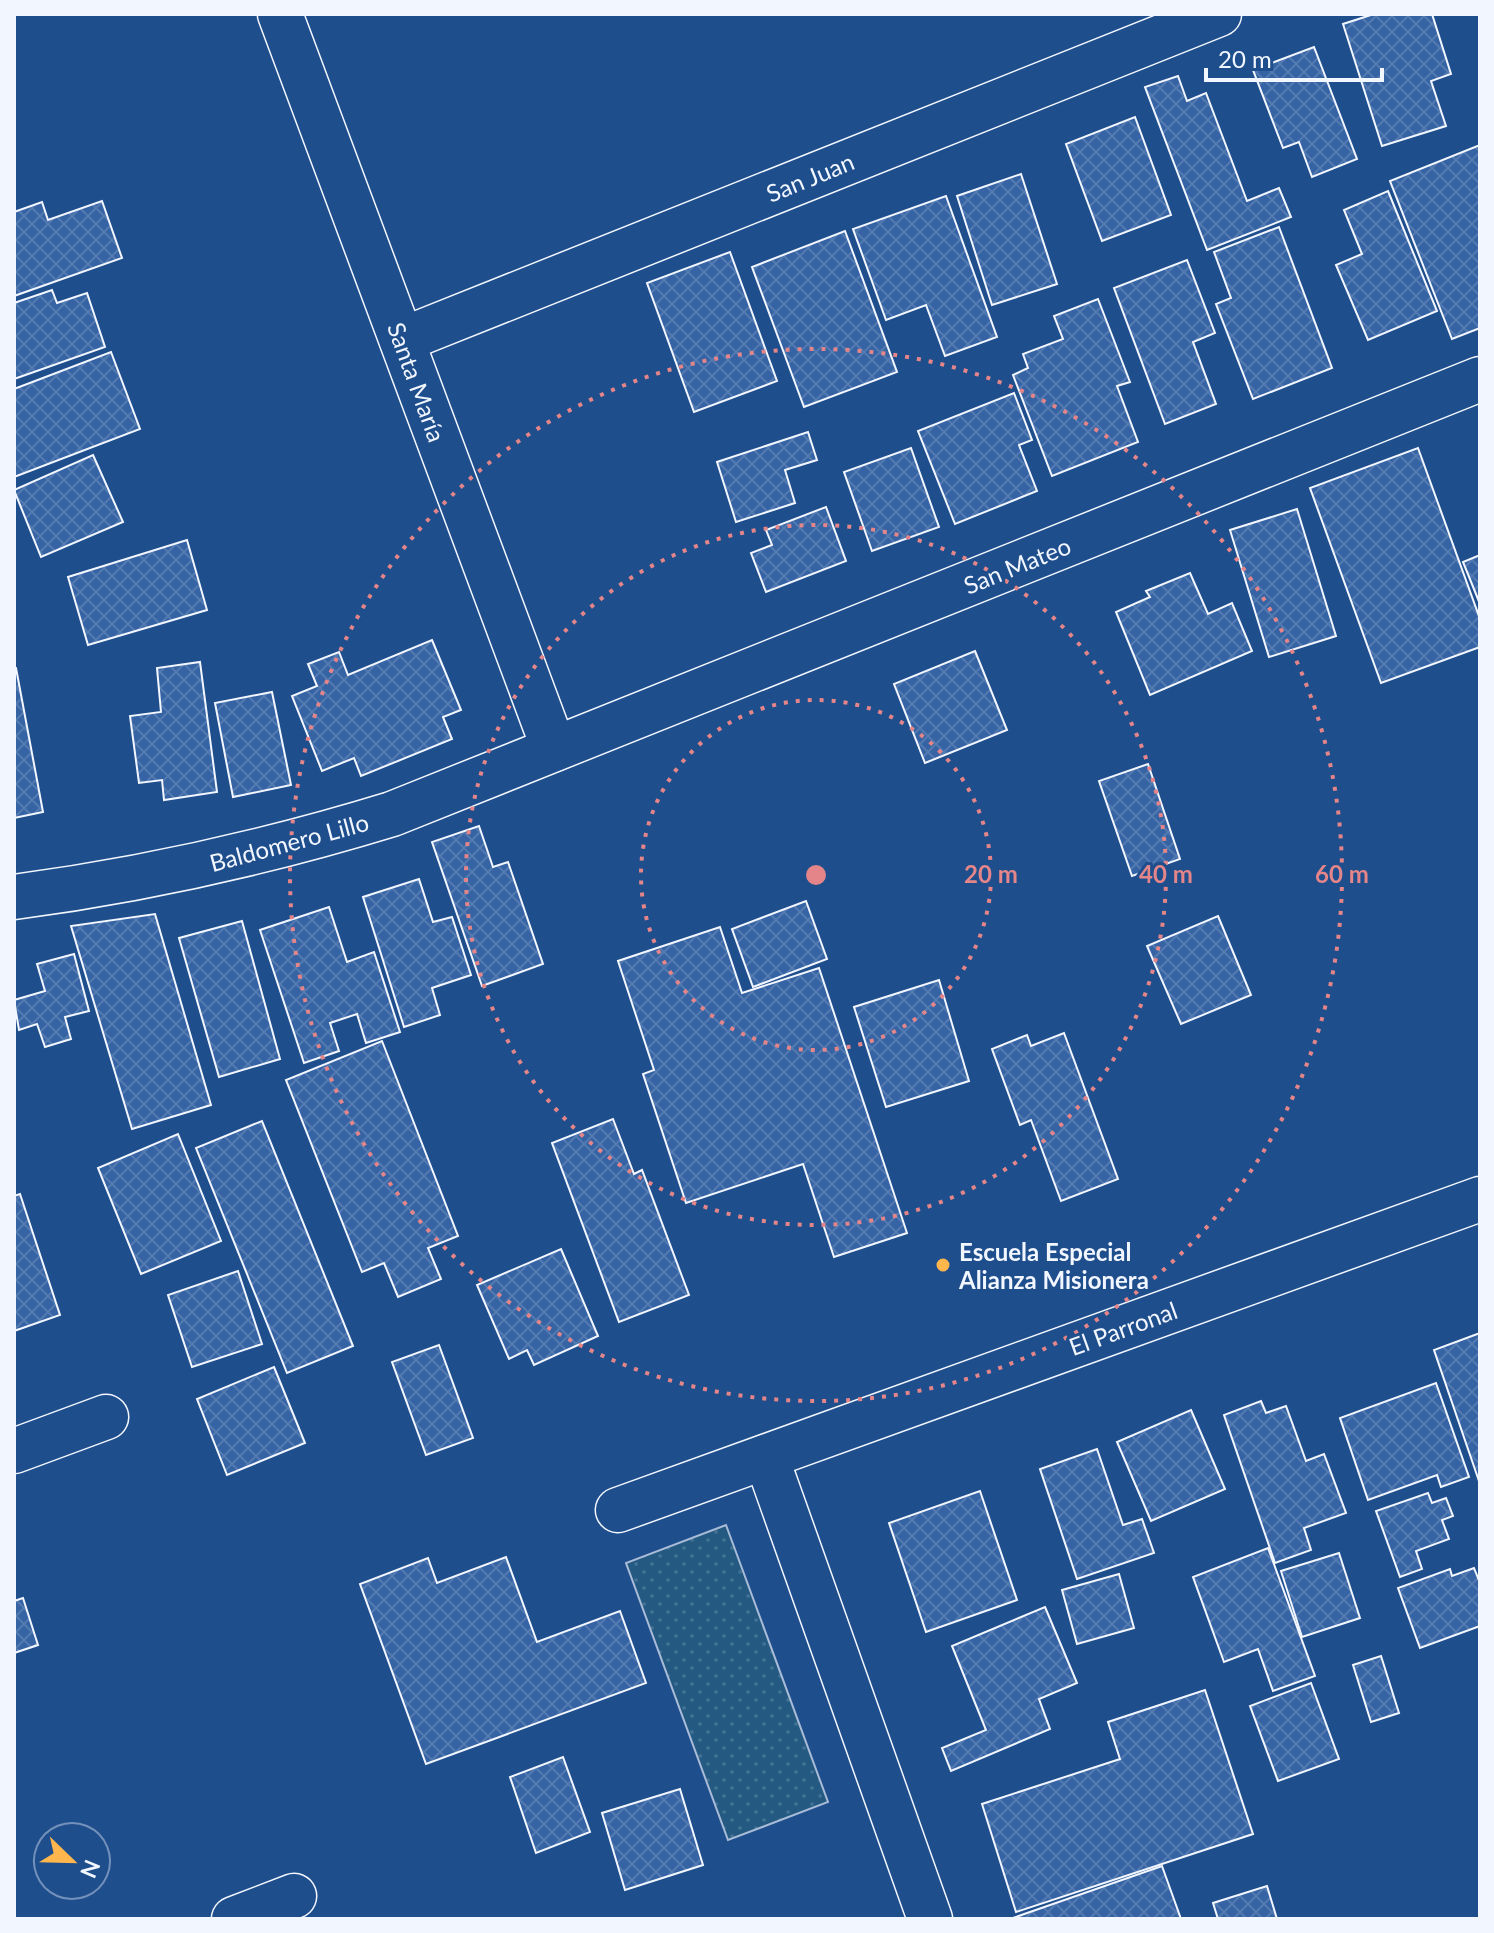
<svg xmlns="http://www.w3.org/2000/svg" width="1494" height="1933" viewBox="0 0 1494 1933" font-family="Lato,sans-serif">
	<defs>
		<pattern id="grass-dots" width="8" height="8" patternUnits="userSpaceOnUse" patternTransform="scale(2)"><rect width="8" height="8" fill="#245a82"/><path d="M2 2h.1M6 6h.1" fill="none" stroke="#447295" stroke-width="1.8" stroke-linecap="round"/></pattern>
		<pattern id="building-cross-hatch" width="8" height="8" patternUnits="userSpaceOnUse" patternTransform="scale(2)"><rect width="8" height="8" fill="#3563a3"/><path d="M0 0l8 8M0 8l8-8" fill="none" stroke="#537ab1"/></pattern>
	</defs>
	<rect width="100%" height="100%" fill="#1f4e8c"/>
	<!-- grass -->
	<path fill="url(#grass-dots)" stroke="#a8bbd7" stroke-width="2" d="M 726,1525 L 828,1802 L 728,1840 L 626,1563 Z"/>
	<!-- building -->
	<g fill="url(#building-cross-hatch)" stroke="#f2f6ff" stroke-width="2">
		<path d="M 1374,14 L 1432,14 L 1451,74 L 1431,81 L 1446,126 L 1382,146 L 1343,24 Z"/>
		<path d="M 1314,47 L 1357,159 L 1312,177 L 1299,142 L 1283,148 L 1253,70 Z"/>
		<path d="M 1178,76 L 1187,101 L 1206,93 L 1247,201 L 1279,188 L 1291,217 L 1207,250 L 1145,87 Z"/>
		<path d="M 1135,117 L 1171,215 L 1102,241 L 1066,144 Z"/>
		<path d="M 1480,145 L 1480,328 L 1452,339 L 1390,181 Z"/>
		<path d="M 1021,174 L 1057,284 L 992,305 L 957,196 Z"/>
		<path d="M 1388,191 L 1437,311 L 1368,340 L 1336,265 L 1362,254 L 1344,210 Z"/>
		<path d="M 946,196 L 997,337 L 945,356 L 926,305 L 886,320 L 853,229 Z"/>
		<path d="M 102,201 L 122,258 L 14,296 L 14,212 L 42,202 L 48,220 Z"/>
		<path d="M 1279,227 L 1332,368 L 1253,399 L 1216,304 L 1231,298 L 1214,252 Z"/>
		<path d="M 845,231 L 897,372 L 804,407 L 752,267 Z"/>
		<path d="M 730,252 L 777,381 L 694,412 L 647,283 Z"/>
		<path d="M 1187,260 L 1215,333 L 1193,342 L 1216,404 L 1165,424 L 1114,288 Z"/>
		<path d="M 52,290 L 57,303 L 87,293 L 105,347 L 14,379 L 14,303 Z"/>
		<path d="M 1098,299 L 1130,382 L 1117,386 L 1138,442 L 1052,476 L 1013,375 L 1028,368 L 1023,354 L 1063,339 L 1054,316 Z"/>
		<path d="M 111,352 L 140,429 L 14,477 L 14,389 Z"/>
		<path d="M 1014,393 L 1032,440 L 1019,445 L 1037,491 L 955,524 L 918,431 Z"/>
		<path d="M 808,432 L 817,460 L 785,470 L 795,503 L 736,522 L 717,462 Z"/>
		<path d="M 911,448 L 939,527 L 872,551 L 844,472 Z"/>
		<path d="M 1418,448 L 1480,619 L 1480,647 L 1381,683 L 1310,488 Z"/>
		<path d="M 93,455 L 123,522 L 41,557 L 14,490 Z"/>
		<path d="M 826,507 L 846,561 L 766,592 L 751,553 L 772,545 L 766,530 Z"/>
		<path d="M 1297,509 L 1336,636 L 1269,657 L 1230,530 Z"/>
		<path d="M 187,540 L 207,610 L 88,645 L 68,577 Z"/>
		<path d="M 1480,555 L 1480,604 L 1463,562 Z"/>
		<path d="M 1190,573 L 1208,614 L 1232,603 L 1252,651 L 1150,695 L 1116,612 L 1150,597 L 1146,591 Z"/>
		<path d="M 432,640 L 461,710 L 443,717 L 452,739 L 361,776 L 354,758 L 322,771 L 292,696 L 317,686 L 308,664 L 339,652 L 348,675 Z"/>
		<path d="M 975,651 L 1007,730 L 925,763 L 894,684 Z"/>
		<path d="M 200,662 L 217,792 L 164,800 L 162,780 L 139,783 L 130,716 L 161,712 L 157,668 Z"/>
		<path d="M 14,668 L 16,668 L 43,812 L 14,818 Z"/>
		<path d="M 272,692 L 291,785 L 233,797 L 215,703 Z"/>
		<path d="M 1148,764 L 1180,859 L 1132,876 L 1099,781 Z"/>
		<path d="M 479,826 L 493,867 L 508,862 L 543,964 L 482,986 L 432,842 Z"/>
		<path d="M 419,879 L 433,922 L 452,917 L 471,975 L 432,988 L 440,1015 L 404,1027 L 363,897 Z"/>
		<path d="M 806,901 L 827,959 L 753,987 L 732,929 Z"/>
		<path d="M 329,907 L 347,962 L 374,952 L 400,1032 L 366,1043 L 357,1014 L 330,1023 L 339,1051 L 304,1063 L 260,930 Z"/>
		<path d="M 155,914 L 211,1105 L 132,1129 L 71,926 Z"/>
		<path d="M 1218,916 L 1251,995 L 1181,1024 L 1147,946 Z"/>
		<path d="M 242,921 L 280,1059 L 219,1077 L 179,938 Z"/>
		<path d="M 720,927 L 742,993 L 819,968 L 907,1233 L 834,1257 L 803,1164 L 686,1203 L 643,1074 L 654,1070 L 618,961 Z"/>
		<path d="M 74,954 L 89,1011 L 65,1017 L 71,1039 L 45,1047 L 37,1024 L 19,1030 L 14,1000 L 45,991 L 37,964 Z"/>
		<path d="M 939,980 L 969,1081 L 886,1107 L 854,1007 Z"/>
		<path d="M 1064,1033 L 1118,1179 L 1061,1201 L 1031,1120 L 1020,1125 L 992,1049 L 1027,1035 L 1031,1046 Z"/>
		<path d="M 382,1041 L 458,1236 L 428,1248 L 441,1279 L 398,1297 L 384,1263 L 362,1272 L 286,1080 Z"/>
		<path d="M 613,1119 L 634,1174 L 642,1170 L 689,1295 L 619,1322 L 552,1143 Z"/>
		<path d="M 262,1121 L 353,1346 L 287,1373 L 196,1148 Z"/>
		<path d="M 178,1134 L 221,1241 L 141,1274 L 98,1168 Z"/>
		<path d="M 20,1194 L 60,1315 L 14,1331 L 14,1196 Z"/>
		<path d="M 561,1249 L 598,1336 L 534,1365 L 527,1350 L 509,1359 L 477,1285 Z"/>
		<path d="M 238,1271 L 262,1344 L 192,1367 L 168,1295 Z"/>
		<path d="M 1480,1333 L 1480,1484 L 1434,1350 Z"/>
		<path d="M 439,1345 L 473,1438 L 426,1455 L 392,1362 Z"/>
		<path d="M 274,1367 L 305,1443 L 227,1475 L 197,1399 Z"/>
		<path d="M 1436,1383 L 1469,1477 L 1441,1487 L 1437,1475 L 1368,1500 L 1340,1418 Z"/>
		<path d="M 1261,1401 L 1266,1413 L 1286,1406 L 1306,1461 L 1324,1454 L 1346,1513 L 1304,1528 L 1311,1550 L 1275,1563 L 1224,1415 Z"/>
		<path d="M 1191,1410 L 1225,1489 L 1151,1521 L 1117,1442 Z"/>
		<path d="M 1097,1449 L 1123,1525 L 1142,1519 L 1154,1553 L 1077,1579 L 1040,1469 Z"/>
		<path d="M 980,1491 L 1017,1600 L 926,1632 L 889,1523 Z"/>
		<path d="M 1428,1493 L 1432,1503 L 1446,1498 L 1453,1516 L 1442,1520 L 1449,1539 L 1416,1551 L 1422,1569 L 1400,1577 L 1376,1511 Z"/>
		<path d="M 1268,1548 L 1315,1676 L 1273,1691 L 1258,1649 L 1224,1662 L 1193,1577 Z"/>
		<path d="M 1339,1553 L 1360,1618 L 1302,1637 L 1281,1571 Z"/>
		<path d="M 506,1557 L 537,1642 L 620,1611 L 646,1683 L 426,1764 L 360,1584 L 428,1558 L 437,1583 Z"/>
		<path d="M 1474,1568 L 1480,1583 L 1480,1626 L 1420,1648 L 1398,1588 L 1450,1569 L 1452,1576 Z"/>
		<path d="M 1119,1574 L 1134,1628 L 1077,1644 L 1062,1590 Z"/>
		<path d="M 23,1598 L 38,1645 L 14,1653 L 14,1601 Z"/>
		<path d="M 1045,1607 L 1077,1683 L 1039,1699 L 1050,1729 L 951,1771 L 942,1748 L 986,1730 L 952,1646 Z"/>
		<path d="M 1381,1656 L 1399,1713 L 1371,1722 L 1353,1665 Z"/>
		<path d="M 1311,1683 L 1339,1759 L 1278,1781 L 1250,1706 Z"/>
		<path d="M 1205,1690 L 1253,1834 L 1016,1912 L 982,1804 L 1120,1759 L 1108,1722 Z"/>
		<path d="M 563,1757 L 590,1832 L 536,1853 L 510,1777 Z"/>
		<path d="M 680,1789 L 703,1865 L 625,1890 L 602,1813 Z"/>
		<path d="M 1162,1866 L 1181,1919 L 1010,1919 Z"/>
		<path d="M 1267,1886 L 1277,1919 L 1218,1919 L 1213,1903 Z"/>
	</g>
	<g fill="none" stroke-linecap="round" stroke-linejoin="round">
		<!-- minor casing -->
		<g stroke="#f2f6ff" stroke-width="47">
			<g id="minor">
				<path d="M 280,14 L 554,749"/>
				<path d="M 402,340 L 1219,14"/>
				<path d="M 14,897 C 143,880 268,852 392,814 L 1480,379"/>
				<path d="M 14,1451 L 106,1417"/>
				<path d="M 766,1457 L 930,1919"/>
				<path d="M 618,1510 L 1480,1199"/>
				<path d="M 234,1919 L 294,1896"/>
			</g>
		</g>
		<!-- minor -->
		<use href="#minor" stroke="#1f4e8c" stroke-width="44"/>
	</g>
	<!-- distance rings -->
	<g fill="none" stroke="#e38589" stroke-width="4" stroke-dasharray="4 8">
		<circle cx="816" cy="875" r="175"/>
		<circle cx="816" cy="875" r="350"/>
		<circle cx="816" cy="875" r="526"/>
	</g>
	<!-- markers -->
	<circle fill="#ffb74d" stroke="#1f4e8c" stroke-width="3" cx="943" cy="1265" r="8"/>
	<g text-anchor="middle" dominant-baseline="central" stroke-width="6" stroke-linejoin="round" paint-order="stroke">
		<!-- street labels -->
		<g font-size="24" fill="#f2f6ff" stroke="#1f4e8c">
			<text transform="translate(810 177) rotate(-22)">San Juan</text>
			<text transform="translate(417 382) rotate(70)">Santa María</text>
			<text transform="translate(1017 565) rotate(-22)">San Mateo</text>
			<text transform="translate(289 842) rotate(-15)">Baldomero Lillo</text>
			<text transform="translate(1123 1328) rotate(-20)">El Parronal</text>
		</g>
		<!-- poi labels -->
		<g font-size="24" font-weight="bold" fill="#f2f6ff" stroke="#1f4e8c" text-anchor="start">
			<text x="959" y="1251">Escuela Especial<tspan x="959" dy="28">Alianza Misionera</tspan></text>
		</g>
	</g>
	<circle cx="816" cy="875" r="12" fill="#e38589" stroke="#1f4e8c" stroke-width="4"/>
	<g font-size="24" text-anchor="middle" font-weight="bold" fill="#e38589" stroke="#1f4e8c" stroke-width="6" stroke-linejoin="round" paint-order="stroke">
		<text x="991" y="883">20 m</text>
		<text x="1166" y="883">40 m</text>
		<text x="1342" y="883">60 m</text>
	</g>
	<!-- border -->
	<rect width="1494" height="1933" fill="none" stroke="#f2f6ff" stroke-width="32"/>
	<!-- north arrow -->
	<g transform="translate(72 1861) rotate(113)"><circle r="38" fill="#1f4e8c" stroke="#7391ba" stroke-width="2"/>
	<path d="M0-6L14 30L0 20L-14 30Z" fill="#ffb74d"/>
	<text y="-12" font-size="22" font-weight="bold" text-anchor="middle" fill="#f2f6ff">N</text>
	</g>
	<!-- scale -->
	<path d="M1206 68v12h176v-12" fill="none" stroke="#f2f6ff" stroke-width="4"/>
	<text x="1218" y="68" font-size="24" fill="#f2f6ff" stroke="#1f4e8c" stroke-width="6" paint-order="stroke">20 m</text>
</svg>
